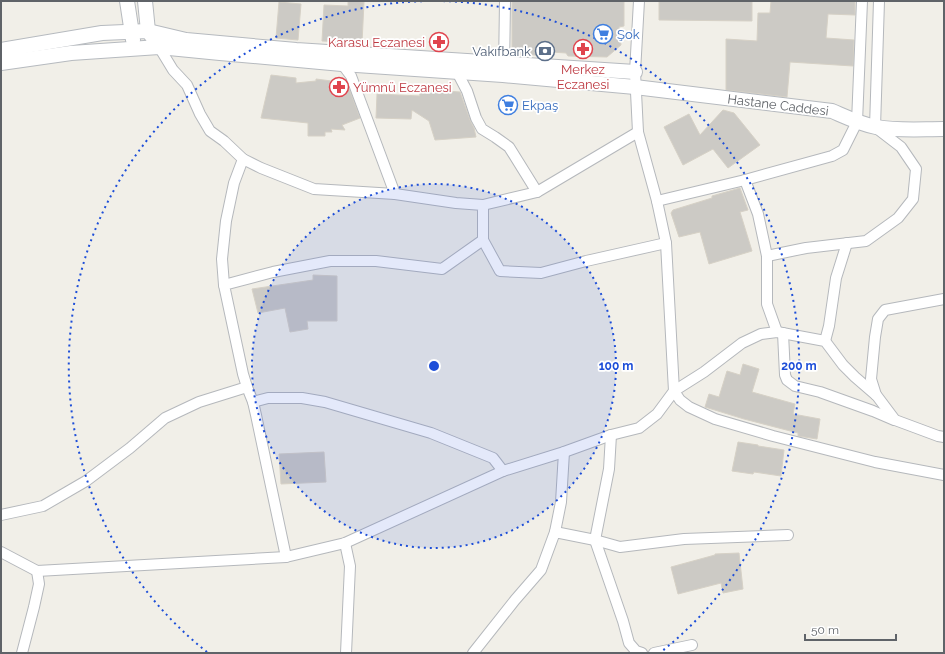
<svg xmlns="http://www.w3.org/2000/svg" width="945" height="654" viewBox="0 0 945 654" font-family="Raleway,sans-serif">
	<rect width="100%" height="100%" fill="#f1efe8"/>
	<!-- building -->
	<g fill="#cccac5" stroke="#d6d1c6">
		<path d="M 348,1 L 364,2 L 362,43 L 322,41 L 324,5 L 348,6 Z"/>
		<path d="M 512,1 L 624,1 L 624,26 L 619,27 L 621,45 L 607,57 L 568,56 L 566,53 L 551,52 L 551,55 L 512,55 Z"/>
		<path d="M 659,1 L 752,1 L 752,21 L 659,20 Z"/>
		<path d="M 771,1 L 855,1 L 855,15 L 828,14 L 826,38 L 854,40 L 853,66 L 790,62 L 787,97 L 726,90 L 726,39 L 757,41 L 758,13 L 770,13 Z"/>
		<path d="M 279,2 L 301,4 L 298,40 L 276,38 Z"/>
		<path d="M 271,75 L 296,78 L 296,83 L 316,81 L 316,79 L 347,83 L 360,118 L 342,125 L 345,130 L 331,129 L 332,132 L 325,132 L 325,136 L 308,136 L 308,123 L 261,118 Z"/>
		<path d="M 419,89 L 460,92 L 470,120 L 474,128 L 476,137 L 435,140 L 429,121 L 412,110 L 411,119 L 376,118 L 377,94 L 420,96 Z"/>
		<path d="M 723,110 L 734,113 L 760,145 L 728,168 L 713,149 L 683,165 L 664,127 L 689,114 L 700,135 Z"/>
		<path d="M 740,188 L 748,210 L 740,212 L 752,251 L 709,264 L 700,232 L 679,237 L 671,213 L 673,210 L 712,198 L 712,196 Z"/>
		<path d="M 313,275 L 337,276 L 337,321 L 307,321 L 308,329 L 290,332 L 285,308 L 258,313 L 252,289 L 313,280 Z"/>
		<path d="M 743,364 L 759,369 L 752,392 L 795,404 L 793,414 L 820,419 L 817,439 L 798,436 L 798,433 L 744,419 L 705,407 L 709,394 L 719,397 L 727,371 L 740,375 Z"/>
		<path d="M 738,442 L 758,445 L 758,446 L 784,450 L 781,476 L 754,472 L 753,474 L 732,471 Z"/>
		<path d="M 324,452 L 326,482 L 281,484 L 279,454 Z"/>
		<path d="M 739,553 L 743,589 L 723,593 L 721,583 L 678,594 L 671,567 L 715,555 L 715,554 Z"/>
	</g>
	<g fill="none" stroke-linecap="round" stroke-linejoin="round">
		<!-- street casing -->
		<g stroke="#b5b8bc" stroke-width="12">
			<g id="street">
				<path d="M 342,64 L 351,76 L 395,194"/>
				<path d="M 504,69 L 505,1"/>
				<path d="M 457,72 L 467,91 L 476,118 L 482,129 L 495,137 L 509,147 L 537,192"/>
				<path d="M 745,180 L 758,214 L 767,256 L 767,304 L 777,332"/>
				<path d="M 657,201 L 745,180 L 832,156 L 843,150 L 857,122 L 862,1"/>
				<path d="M 483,205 L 537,192 L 638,132"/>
				<path d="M 483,240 L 500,271 L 541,273 L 586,261 L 666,243"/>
				<path d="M 767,256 L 806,248 L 866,241 L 898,218 L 913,199 L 916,169 L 901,147 L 875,127 L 879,1"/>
				<path d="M 224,285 L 222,259 L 226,221 L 234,183 L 243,159"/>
				<path d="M 783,333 L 785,375 L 787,380 L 795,386 L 820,392 L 873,411 L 894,420"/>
				<path d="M 825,341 L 829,326 L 836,278 L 847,243"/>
				<path d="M 247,387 L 253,402 L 256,415 L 286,557"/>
				<path d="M 876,395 L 871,379 L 875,337 L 878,319 L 885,310 L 944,299"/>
				<path d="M 253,402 L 268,398 L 302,398 L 325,402 L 431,433 L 493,458 L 503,471"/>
				<path d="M 944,437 L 938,436 L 895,420 L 877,396 L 855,377 L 843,365 L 825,341 L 777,332 L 761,334 L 742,343 L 704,372 L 674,391 L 680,400 L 689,407 L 715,419 L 773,436 L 875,462 L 944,475"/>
				<path d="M 1,515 L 43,506 L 86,481 L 130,448 L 165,418 L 199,402 L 247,387 L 243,374 L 224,285 L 273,272 L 330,261 L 376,261 L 442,269 L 483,240 L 483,205 L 456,203 L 395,194 L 314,189 L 261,168 L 243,159 L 224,141 L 210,131 L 200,114 L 187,85 L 173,70 L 159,47"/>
				<path d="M 555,532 L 561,502 L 564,452"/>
				<path d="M 595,540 L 620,547 L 684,539 L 788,535"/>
				<path d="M 595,540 L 623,621 L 629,643 L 636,651 L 642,653"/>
				<path d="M 345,543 L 350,566 L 346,653"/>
				<path d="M 1,552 L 37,571 L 286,557 L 345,543 L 503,471 L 564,452 L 611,435 L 639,428 L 657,414 L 674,391 L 666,243 L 657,201 L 638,132 L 635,72 L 639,1"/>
				<path d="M 22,653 L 34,607 L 39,584 L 37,571"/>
				<path d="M 473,653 L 515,600 L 541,570 L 555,532 L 595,540 L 609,469 L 611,435"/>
				<path d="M 654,653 L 692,645"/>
			</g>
		</g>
		<!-- secondary casing -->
		<g stroke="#b6babf" stroke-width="16">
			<g id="secondary">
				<path d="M 127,1 L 133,40"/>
				<path d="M 145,1 L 148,31 L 153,38"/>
				<path d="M 1,50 L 102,33 L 148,31 L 186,40 L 296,50 L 635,72"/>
				<path d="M 1,63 L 71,53 L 159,47 L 220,53 L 342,64 L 503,75 L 635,87 L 832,111 C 846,117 860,124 876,127 C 898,131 921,129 944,129"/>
			</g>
		</g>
		<!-- street -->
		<use href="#street" stroke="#fff" stroke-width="10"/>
		<!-- secondary -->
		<use href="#secondary" stroke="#fff" stroke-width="14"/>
	</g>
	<!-- distance rings -->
	<circle cx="434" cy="366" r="182" fill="#1d4ed8" fill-opacity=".12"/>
	<g fill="none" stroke="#1d4ed8" stroke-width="2" stroke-dasharray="2 4">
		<circle cx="434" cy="366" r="182"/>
		<path d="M207 652A365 365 0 0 1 431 1M437 1A365 365 0 0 1 661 652"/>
	</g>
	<!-- icons -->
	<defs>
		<g id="supermarket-ring" transform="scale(1)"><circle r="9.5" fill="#fff" stroke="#3f7fe0" stroke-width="1.5"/><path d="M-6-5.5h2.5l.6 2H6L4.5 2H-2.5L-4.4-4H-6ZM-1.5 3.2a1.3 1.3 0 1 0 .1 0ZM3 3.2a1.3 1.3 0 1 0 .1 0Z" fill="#3f7fe0"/></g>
		<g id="pharmacy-ring" transform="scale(1)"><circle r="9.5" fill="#fff" stroke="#e0444e" stroke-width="1.5"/><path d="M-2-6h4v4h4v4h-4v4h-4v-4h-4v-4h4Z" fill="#e0444e"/></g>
		<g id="bank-ring" transform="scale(1)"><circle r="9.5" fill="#fff" stroke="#5c6f8a" stroke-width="1.5"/><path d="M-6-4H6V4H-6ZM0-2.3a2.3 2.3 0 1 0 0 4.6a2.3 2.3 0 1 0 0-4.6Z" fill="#5c6f8a"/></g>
	</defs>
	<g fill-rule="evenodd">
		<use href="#supermarket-ring" x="603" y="34"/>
		<use href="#pharmacy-ring" x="439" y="42"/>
		<use href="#pharmacy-ring" x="583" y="49"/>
		<use href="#bank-ring" x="545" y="51"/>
		<use href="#pharmacy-ring" x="339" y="87"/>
		<use href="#supermarket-ring" x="508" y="105"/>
	</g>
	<g text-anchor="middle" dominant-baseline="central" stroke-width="3.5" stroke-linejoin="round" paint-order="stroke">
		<!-- shop labels -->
		<g font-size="13" fill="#366cbe" stroke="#fff" text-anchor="start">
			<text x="617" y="34">Şok</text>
			<text x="522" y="105">Ekpaş</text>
		</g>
		<!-- health labels -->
		<g font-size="13" fill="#be3a42" stroke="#fff" text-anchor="end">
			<text x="425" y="42">Karasu Eczanesi</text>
			<text x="583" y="69" text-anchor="middle">Merkez<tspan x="583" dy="15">Eczanesi</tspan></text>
			<text x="353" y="87" text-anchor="start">Yümnü Eczanesi</text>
		</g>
		<!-- service labels -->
		<g font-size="13" fill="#4e5e75" stroke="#fff" text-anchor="end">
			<text x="531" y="51">Vakıfbank</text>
		</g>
		<!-- street labels -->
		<g font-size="13" fill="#5f6368" stroke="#fff">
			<text transform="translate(778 105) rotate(7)">Hastane Caddesi</text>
		</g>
	</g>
	<circle cx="434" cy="366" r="6" fill="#1d4ed8" stroke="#fff" stroke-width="2"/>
	<g font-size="12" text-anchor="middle" font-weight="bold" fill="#1d4ed8" stroke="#fff" stroke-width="3.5" stroke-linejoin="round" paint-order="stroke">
		<text x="616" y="370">100 m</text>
		<text x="799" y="370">200 m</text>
	</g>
	<!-- border -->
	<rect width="945" height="654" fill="none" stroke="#5f6368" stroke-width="4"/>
	<!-- scale -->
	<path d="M805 634v6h91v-6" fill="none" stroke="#5f6368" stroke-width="2"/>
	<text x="811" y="634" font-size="12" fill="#5f6368" stroke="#ffffff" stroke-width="3" paint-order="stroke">50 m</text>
</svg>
